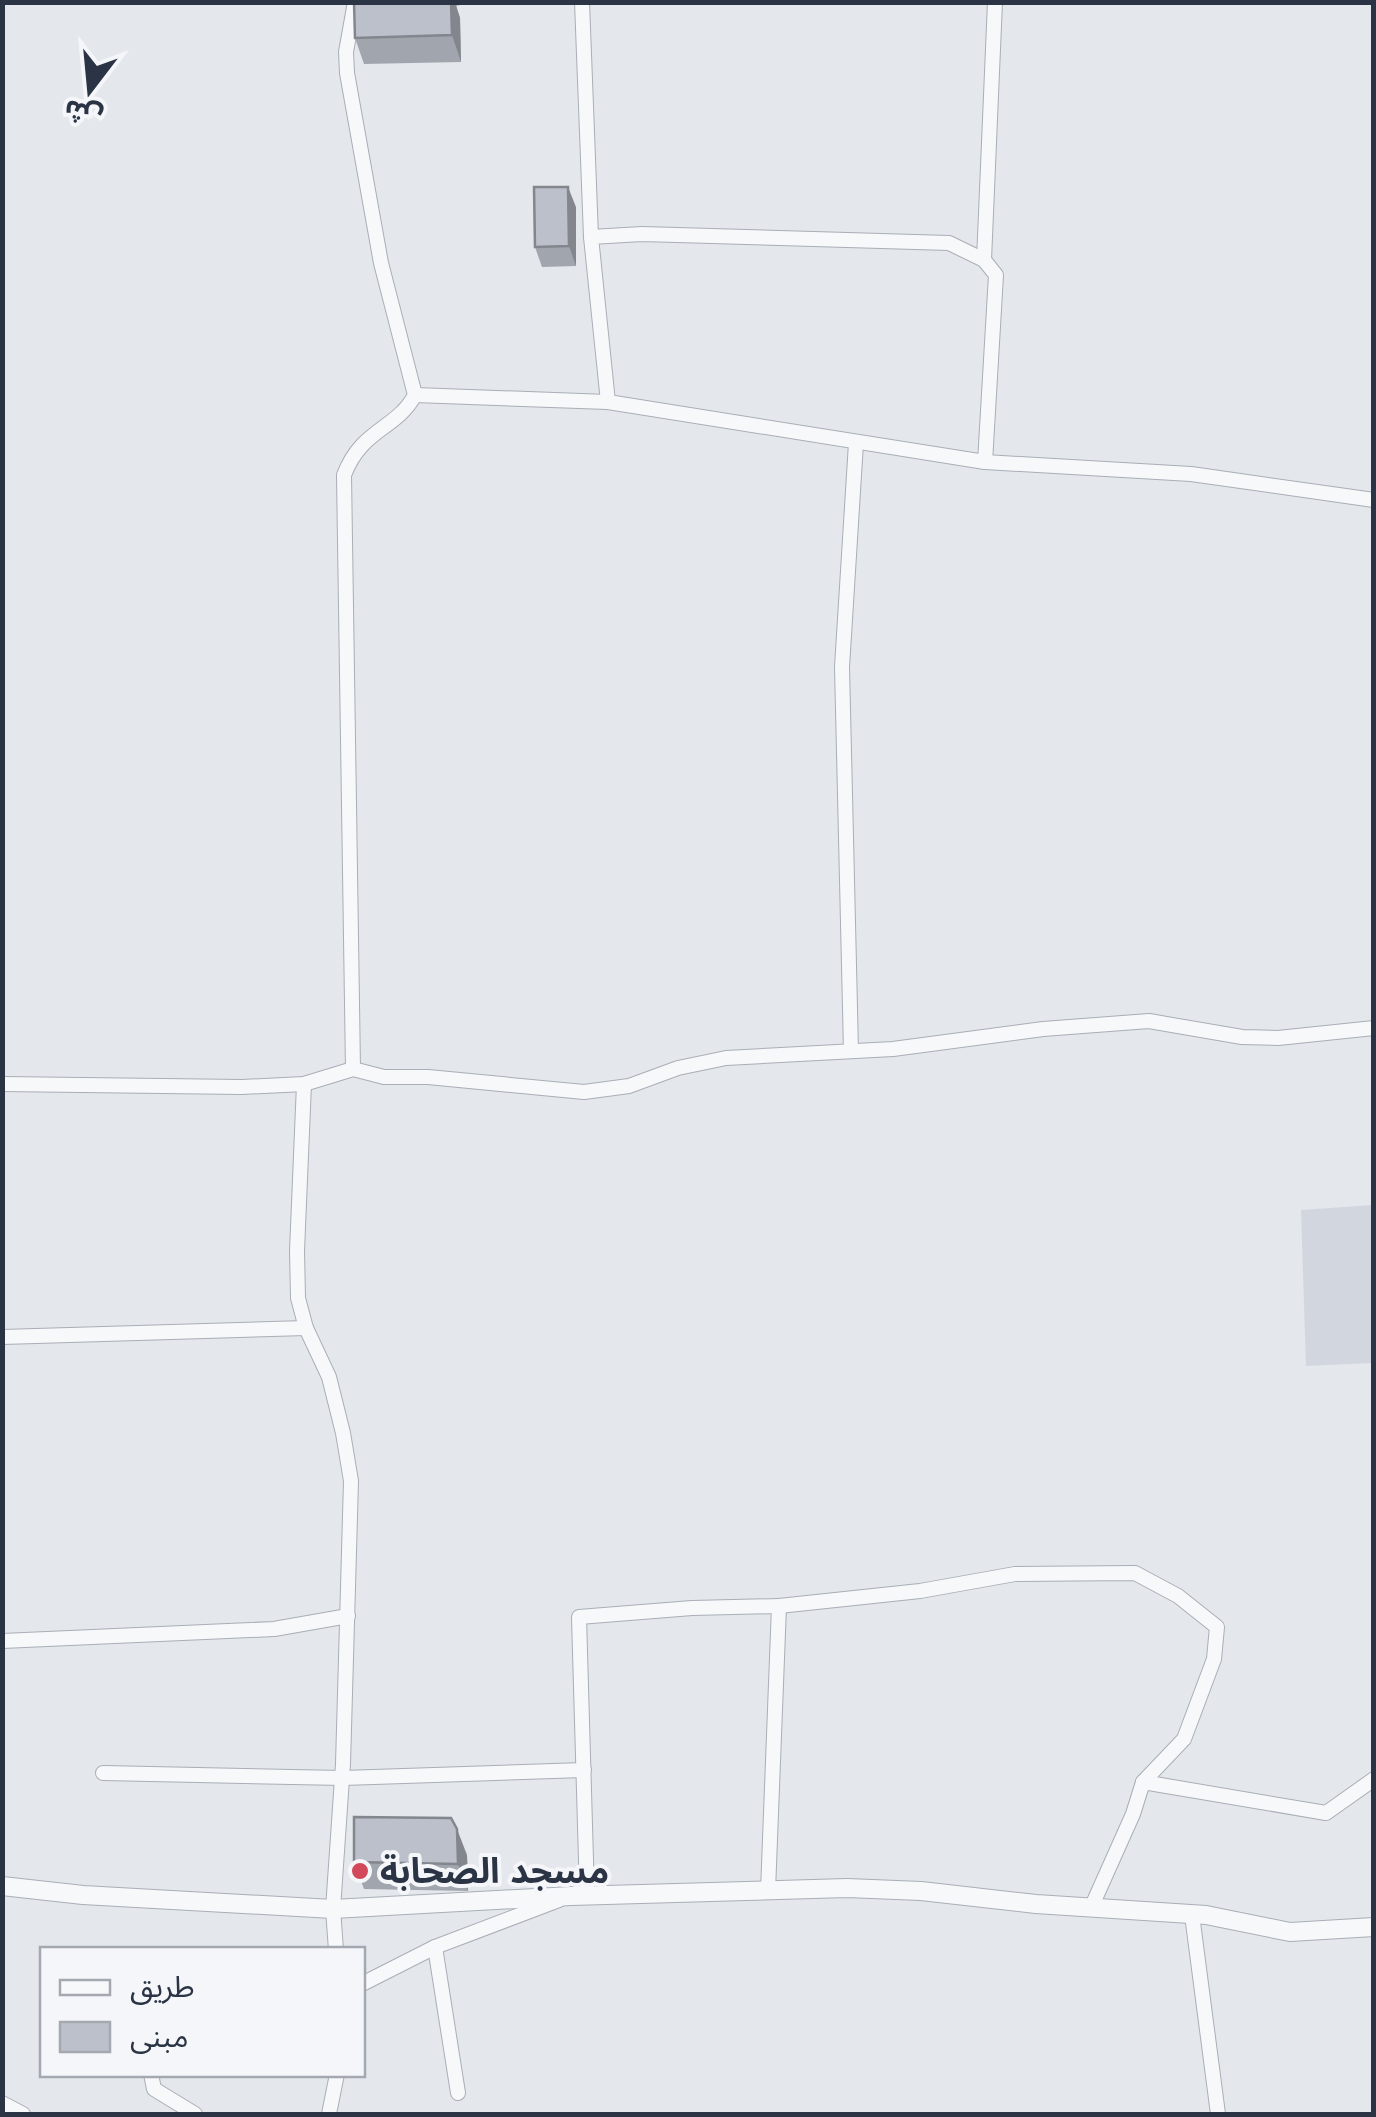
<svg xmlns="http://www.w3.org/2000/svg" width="1376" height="2117" viewBox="0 0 1376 2117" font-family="Jost,'Noto Sans Arabic',sans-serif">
	<rect width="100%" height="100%" fill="#e4e7ec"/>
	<!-- built -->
	<path fill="#d2d6de" d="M 1373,1205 L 1373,1363 L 1306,1366 L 1301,1210 Z"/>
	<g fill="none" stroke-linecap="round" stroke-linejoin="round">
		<!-- minor casing -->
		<g stroke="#a9aeb7" stroke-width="16">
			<g id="minor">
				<path d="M 582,2 L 591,237"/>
				<path d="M 984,260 L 995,2"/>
				<path d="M 415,395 L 608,402 L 985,462 L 1191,474 L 1374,500"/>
				<path d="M 608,402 L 591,237 L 642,234 L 949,243 L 984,260 L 996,275 L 985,462"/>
				<path d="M 851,1051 L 842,667 L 856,443"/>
				<path d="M 353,1069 L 344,475 C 362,428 396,430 415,395 L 381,263 L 347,73 L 346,52 L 355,2"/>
				<path d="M 2,1084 L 242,1087 L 304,1084 L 353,1069 L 384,1077 L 428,1077 L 584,1092 L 629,1086 L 678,1068 L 726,1058 L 893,1049 L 1043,1029 L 1149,1021 L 1242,1037 L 1278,1038 L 1374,1028"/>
				<path d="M 304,1084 L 297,1251 L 298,1298 L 306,1328 L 329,1377 L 343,1433 L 351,1481 L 343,1764 L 333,1909 L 336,1950"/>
				<path d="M 2,1337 L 306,1328"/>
				<path d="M 779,1606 L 920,1591 L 1015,1574 L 1135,1573 L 1178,1596 L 1217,1627 L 1214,1659 L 1184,1739 L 1143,1782 L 1133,1814 L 1091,1908"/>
				<path d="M 2,1641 L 274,1629 L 348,1616"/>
				<path d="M 103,1773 L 343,1778 L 584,1770"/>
				<path d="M 1143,1782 L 1326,1813 L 1374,1779"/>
				<path d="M 587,1895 L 579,1617 L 692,1608 L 779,1606 L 768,1891"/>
				<path d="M 1192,1915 L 1218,2114"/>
				<path d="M 435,1947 L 458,2093"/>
				<path d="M 362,1984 L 435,1947 L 559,1900"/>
				<path d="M 151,2074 L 154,2089 L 195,2114"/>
				<path d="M 2,2103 L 23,2114"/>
				<path d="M 329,2114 L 337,2074"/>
			</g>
		</g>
		<!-- tertiary casing -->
		<g stroke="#a9aeb7" stroke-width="20">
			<path id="tertiary" d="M 2,1886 L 83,1895 L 333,1909 L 571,1896 L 847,1888 L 921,1891 L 1036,1904 L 1206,1915 L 1290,1932 L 1374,1927"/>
		</g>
		<!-- minor -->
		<use href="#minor" stroke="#f7f8fa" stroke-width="14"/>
		<!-- tertiary -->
		<use href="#tertiary" stroke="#f7f8fa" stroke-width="18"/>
	</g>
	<!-- wall -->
	<g fill="#a1a5ae">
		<path d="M 354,2 L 460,2 L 460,5 L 456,6 L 460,18 L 461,62 L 364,64 L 355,38 Z"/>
		<path d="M 576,207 L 576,266 L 542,267 L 535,247 Z"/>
		<path d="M 467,1855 L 468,1891 L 364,1889 L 354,1862 Z"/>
	</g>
	<!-- shaded-wall -->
	<g fill="#83868d">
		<path d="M 451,2 L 455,2 L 460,18 L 461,62 L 452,35 Z"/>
		<path d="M 568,187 L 576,207 L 576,266 L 569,246 Z"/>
		<path d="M 457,1829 L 467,1855 L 468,1891 L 458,1864 Z"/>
	</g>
	<!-- building -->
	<g fill="#bbc0ca" stroke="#83868d" stroke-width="2.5">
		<path d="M 354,2 L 451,2 L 452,35 L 355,38 Z"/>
		<path d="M 534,187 L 568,187 L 569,246 L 535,247 Z"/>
		<path d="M 354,1817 L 451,1818 L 457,1829 L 458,1864 L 354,1862 Z"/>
	</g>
	<!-- markers -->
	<circle fill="#d1495b" stroke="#f4f6f9" stroke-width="4" cx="360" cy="1871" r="10"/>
	<g text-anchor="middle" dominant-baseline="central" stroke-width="8" stroke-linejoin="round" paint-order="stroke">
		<!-- poi labels -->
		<g font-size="35" font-weight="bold" fill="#2b3445" stroke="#f4f6f9" text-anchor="start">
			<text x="380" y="1871">مسجد الصحابة</text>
		</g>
	</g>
	<!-- border -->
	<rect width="1376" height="2117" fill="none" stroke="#2b3445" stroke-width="10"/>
	<!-- legend -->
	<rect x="40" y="1947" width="325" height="130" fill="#f4f6f9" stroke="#a4a8b1" stroke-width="2.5"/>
	<rect x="60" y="1980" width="50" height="15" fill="#f7f8fa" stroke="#a4a8b1" stroke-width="2.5"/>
	<text x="130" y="1997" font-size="30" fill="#2b3445">طريق</text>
	<rect x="60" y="2022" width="50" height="30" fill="#bbc0ca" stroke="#a4a8b1" stroke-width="2.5"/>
	<text x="130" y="2047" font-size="30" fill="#2b3445">مبنى</text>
	<!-- north arrow -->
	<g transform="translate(90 90) rotate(196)" stroke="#f4f6f9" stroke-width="8" paint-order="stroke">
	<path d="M0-8L18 38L0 25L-18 38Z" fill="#2b3445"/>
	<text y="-15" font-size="28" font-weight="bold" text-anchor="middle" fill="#2b3445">ش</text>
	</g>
</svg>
